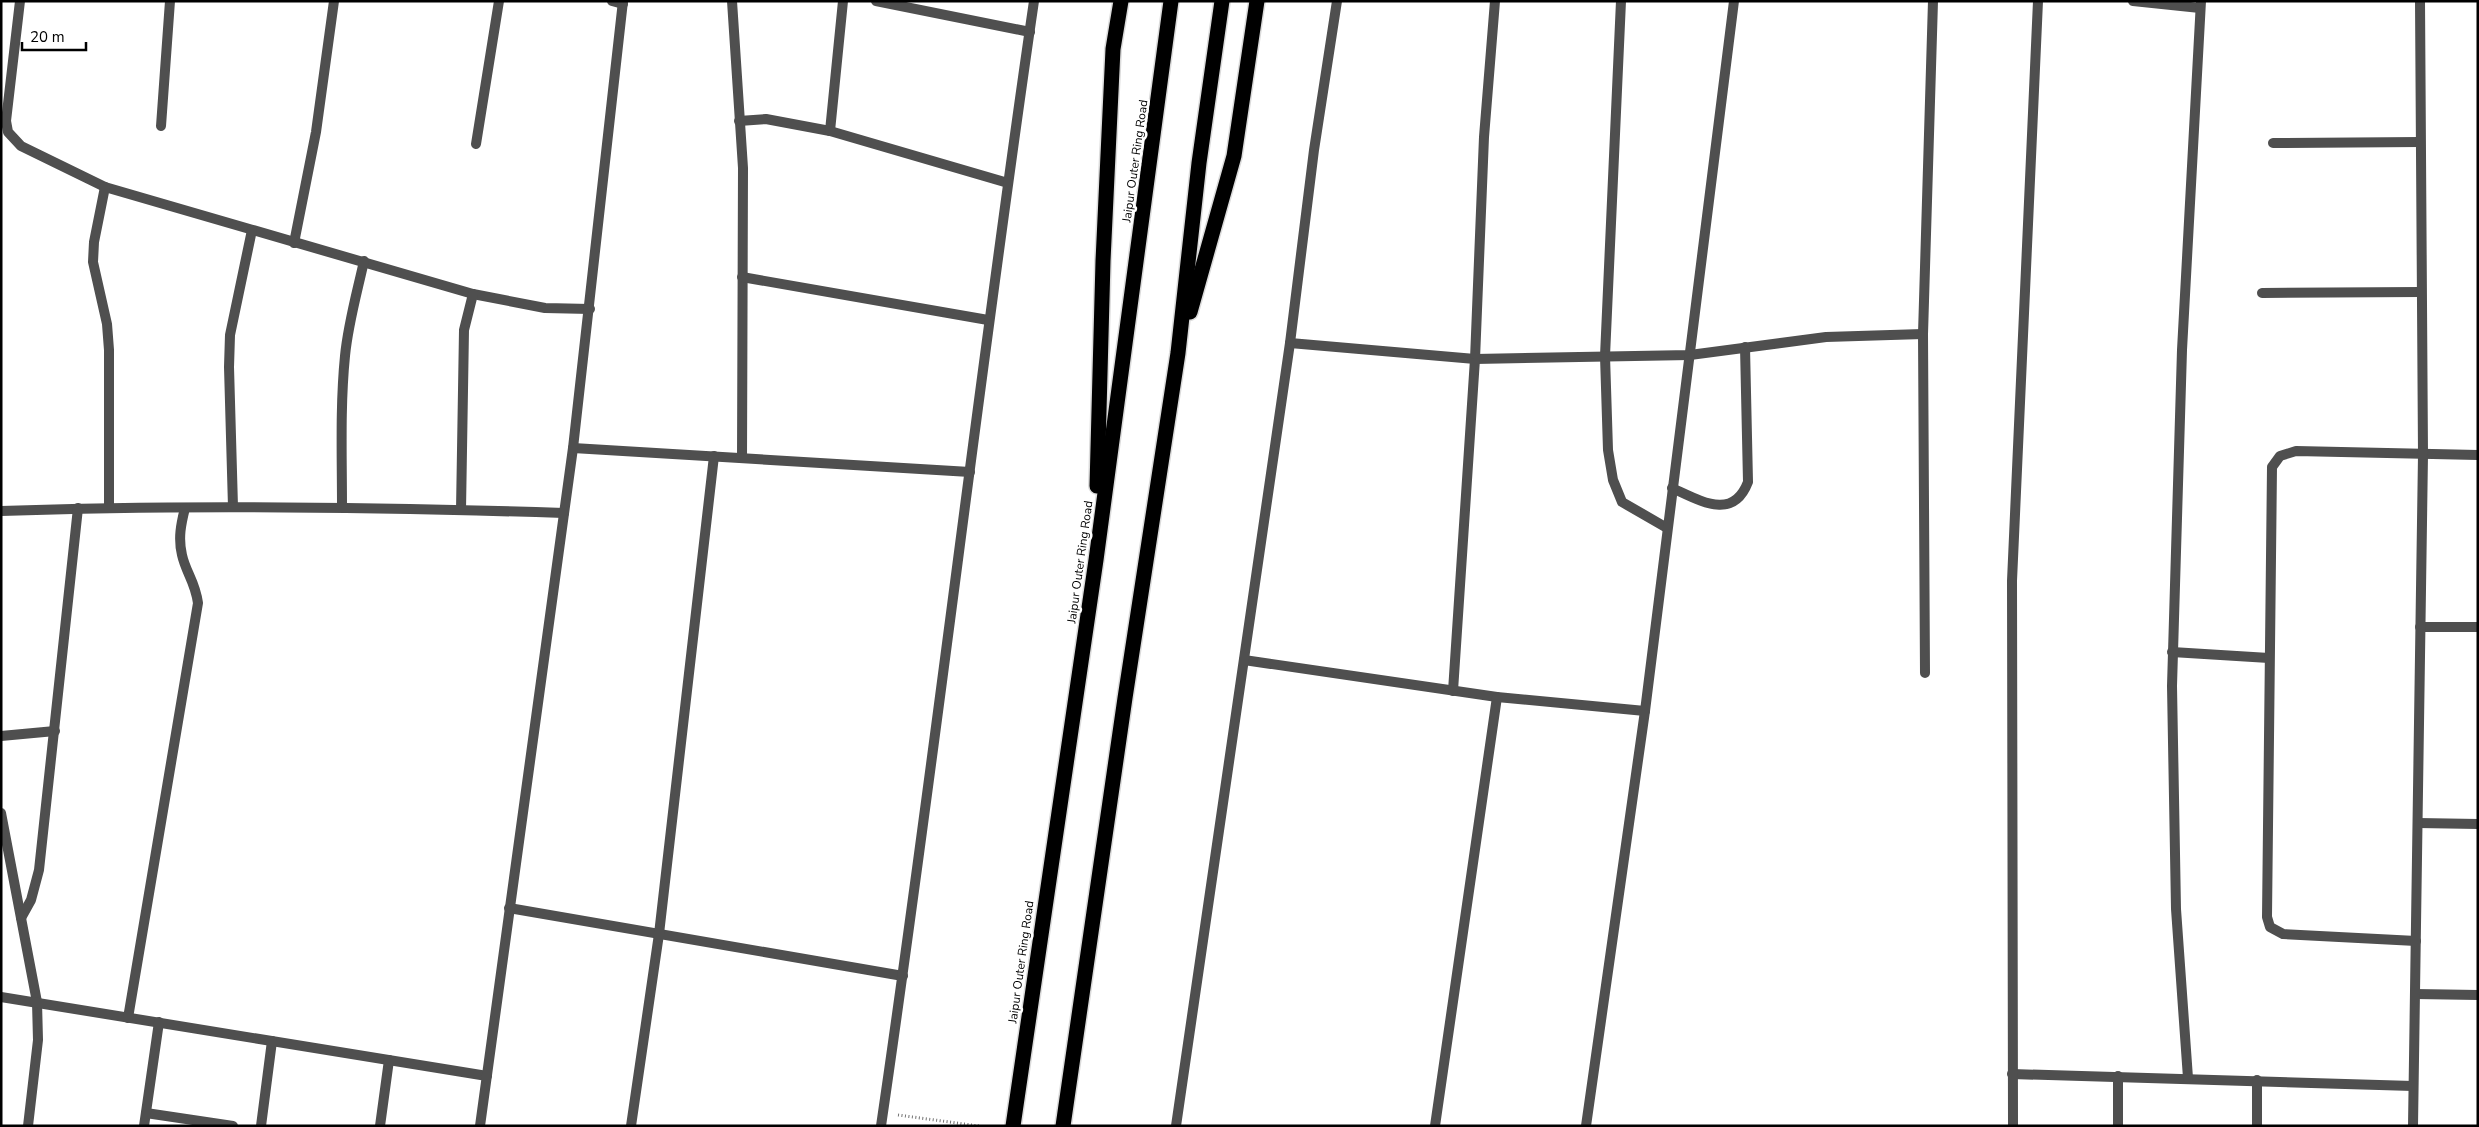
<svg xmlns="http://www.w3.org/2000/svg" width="2479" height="1127" viewBox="0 0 2479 1127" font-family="'Nunito Sans',sans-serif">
	<rect width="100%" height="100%" fill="#fff"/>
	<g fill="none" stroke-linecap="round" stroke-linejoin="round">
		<!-- motorway casing -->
		<g stroke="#dbdbdb" stroke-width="18">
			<g id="motorway">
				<path d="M 1190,312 L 1234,156 L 1257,1"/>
				<path d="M 1097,486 L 1103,261 L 1113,49 L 1121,1"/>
				<path d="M 1013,1126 L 1096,560 L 1171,1"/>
				<path d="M 1063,1126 L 1125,698 L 1178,353 L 1199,163 L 1222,1"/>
			</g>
		</g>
		<!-- path -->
		<path stroke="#717171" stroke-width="3" stroke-dasharray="1 2.5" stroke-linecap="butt" d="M 898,1115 L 979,1126"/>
		<!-- minor -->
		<g stroke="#4f4f4f" stroke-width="10">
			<path d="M 20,1 L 6,121 L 8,132 L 21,146 L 105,187 L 473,294 L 545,308 L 590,309"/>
			<path d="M 612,1 L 623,4"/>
			<path d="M 732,1 L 743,168 L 742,458"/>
			<path d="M 876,1 L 1030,32"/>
			<path d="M 1621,1 L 1605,356 L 1608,450 L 1613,480 L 1622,502 L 1667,528"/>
			<path d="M 2133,1 L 2200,8"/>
			<path d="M 739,121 L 766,119 L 830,131 L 1008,183"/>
			<path d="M 161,126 L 170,1"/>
			<path d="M 830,131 L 843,1"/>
			<path d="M 2273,143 L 2420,142"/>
			<path d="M 476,144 L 499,1"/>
			<path d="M 105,187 L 94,242 L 93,262 L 107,324 L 109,350 L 109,508"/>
			<path d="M 294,243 L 316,132 L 334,1"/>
			<path d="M 742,277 L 988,320"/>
			<path d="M 2262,293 L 2421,292"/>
			<path d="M 1290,343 L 1475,359 L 1690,355 L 1826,337 L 1923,334"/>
			<path d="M 573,448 L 970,472"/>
			<path d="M 1672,488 C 1701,501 1733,521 1748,482 L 1745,347"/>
			<path d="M 233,507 L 229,367 L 230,335 L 252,230"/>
			<path d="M 342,507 C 342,457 340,406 345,356 C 348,324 357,293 364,261"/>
			<path d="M 461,510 L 464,330 L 473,294"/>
			<path d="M 1,511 C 189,504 377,507 564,513"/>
			<path d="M 2420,627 L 2478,627"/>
			<path d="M 2172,652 L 2269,658"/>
			<path d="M 1244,660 L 1497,697"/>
			<path d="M 1925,673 L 1923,334 L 1933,1"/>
			<path d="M 1453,691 L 1475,359 L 1484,137 L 1495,1"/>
			<path d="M 1,736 L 55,731"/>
			<path d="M 1,813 L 37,1002 L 38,1040 L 28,1126"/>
			<path d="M 2418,823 L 2478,824"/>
			<path d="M 509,908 L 903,976"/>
			<path d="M 21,918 L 31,900 L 39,870 L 78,508"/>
			<path d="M 2416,941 L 2283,934 L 2270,927 L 2267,917 L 2272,467 L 2280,456 L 2296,451 L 2478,455"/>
			<path d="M 2415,994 L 2478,995"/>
			<path d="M 1,997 L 487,1076"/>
			<path d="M 128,1018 L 198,603 C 195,581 186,573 182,555 C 178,538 181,524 185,508"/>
			<path d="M 2012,1074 L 2413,1086"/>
			<path d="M 2188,1078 L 2176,909 L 2172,686 L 2182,350 L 2201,1"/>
			<path d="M 146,1113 L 233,1126"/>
			<path d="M 144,1126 L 159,1022"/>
			<path d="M 261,1126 L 272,1041"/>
			<path d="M 380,1126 L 389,1060"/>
			<path d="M 631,1126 L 659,934 L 714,456"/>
			<path d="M 881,1126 C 936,751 979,376 1034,1"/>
			<path d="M 1176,1126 L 1290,343 L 1314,150 L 1337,1"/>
			<path d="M 1435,1126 L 1497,697 L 1645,711"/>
			<path d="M 1586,1126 L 1645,711 L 1734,1"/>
			<path d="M 2013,1126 L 2012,581 L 2038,1"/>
			<path d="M 2118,1126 L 2118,1076"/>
			<path d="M 2257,1126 L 2257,1080"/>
			<path d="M 2413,1126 L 2423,455 L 2420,1"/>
		</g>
		<!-- tertiary -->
		<path stroke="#4f4f4f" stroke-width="10" d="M 480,1126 L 573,448 L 623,1"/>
		<!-- motorway -->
		<use href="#motorway" stroke="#000" stroke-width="15"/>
	</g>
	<g text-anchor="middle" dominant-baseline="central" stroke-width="5" stroke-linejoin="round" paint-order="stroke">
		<!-- street labels -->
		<g font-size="12" fill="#000" stroke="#fff">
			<text transform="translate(1135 161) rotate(-82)">Jaipur Outer Ring Road</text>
			<text transform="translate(1080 562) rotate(-82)">Jaipur Outer Ring Road</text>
			<text transform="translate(1021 962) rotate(-82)">Jaipur Outer Ring Road</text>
		</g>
	</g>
	<!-- border -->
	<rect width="2479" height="1127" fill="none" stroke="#000000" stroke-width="5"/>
	<!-- scale -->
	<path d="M22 42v8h64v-8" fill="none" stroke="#000000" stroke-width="2.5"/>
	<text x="30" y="42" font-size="15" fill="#000000" stroke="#ffffff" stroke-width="4" paint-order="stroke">20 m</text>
</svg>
